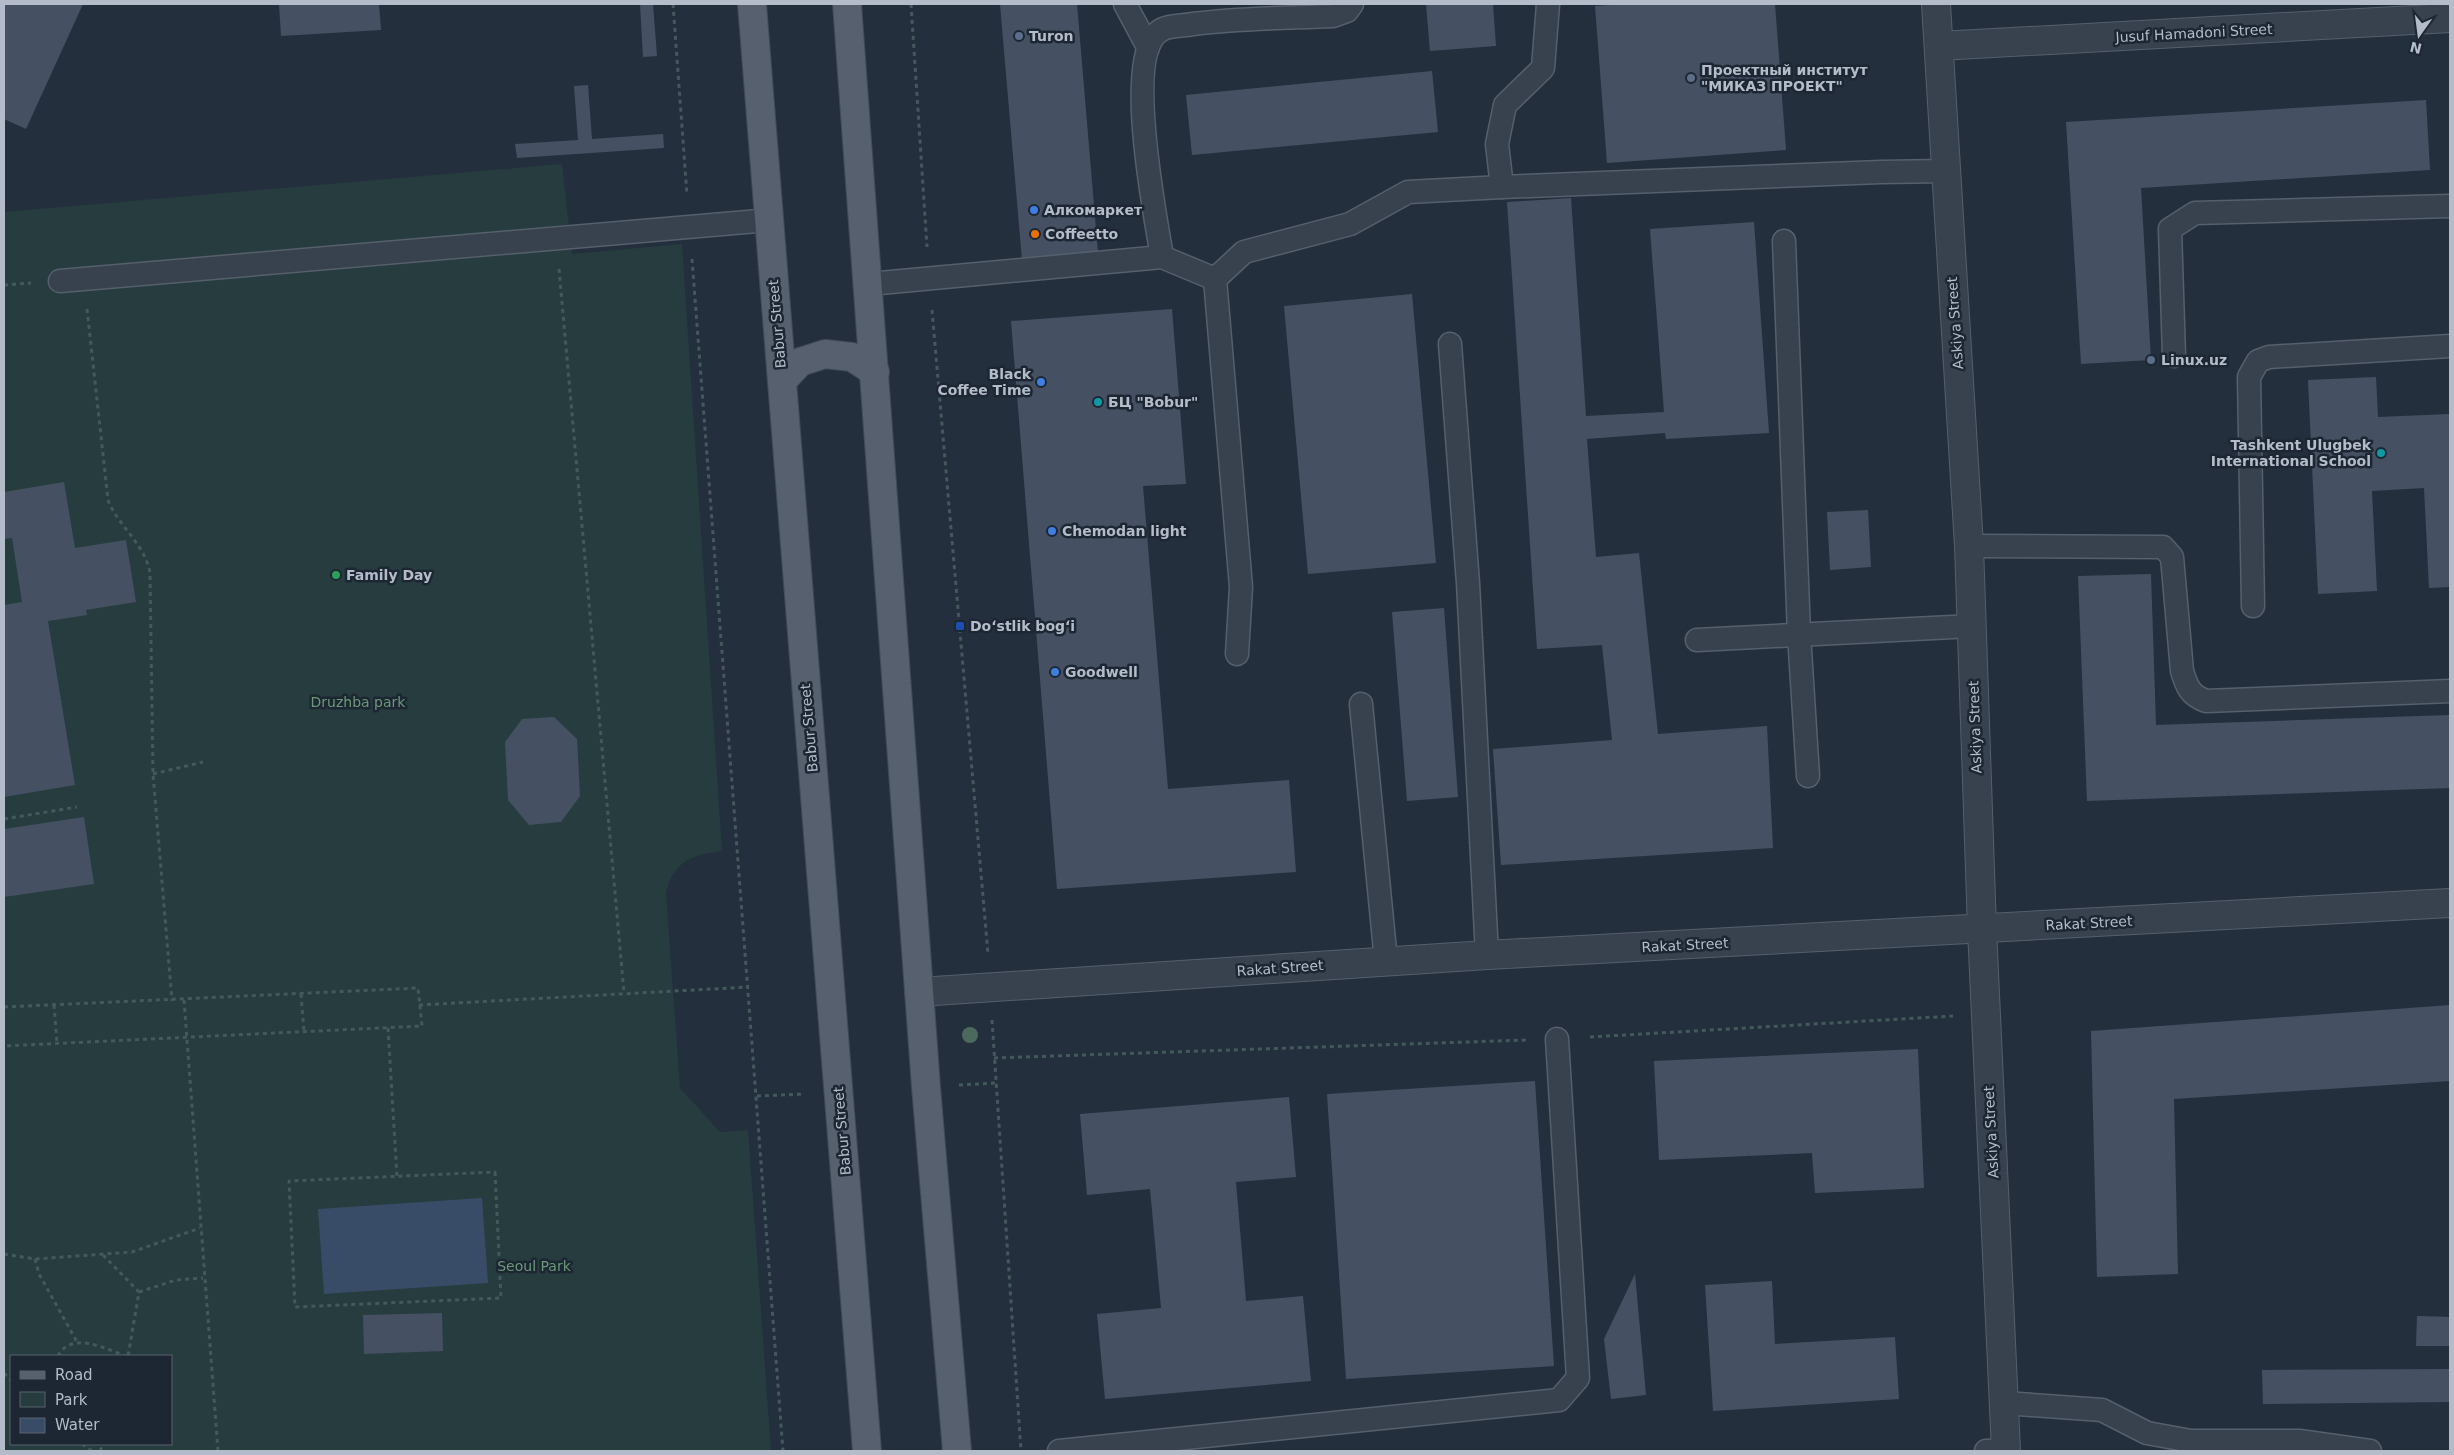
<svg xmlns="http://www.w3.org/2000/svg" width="2454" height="1455" viewBox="0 0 2454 1455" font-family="'DejaVu Sans',sans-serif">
	<rect width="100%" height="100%" fill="#242f3e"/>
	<!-- green -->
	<path fill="#263c3f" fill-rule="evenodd" d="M 562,164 L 572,254 L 682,244 L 722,851 C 691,855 674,861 666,893 L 680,1088 L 720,1132 L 748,1130 L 771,1451 L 4,1451 L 4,212 ZM 11,1356 L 171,1356 L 171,1444 L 11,1444 Z"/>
	<!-- water -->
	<path fill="#394c67" d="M 482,1198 L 488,1283 L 324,1294 L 318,1209 Z"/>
	<!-- building -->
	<g fill="#455162">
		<path d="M 4,4 L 83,4 L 26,129 L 4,119 Z"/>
		<path d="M 279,4 L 379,4 L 381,30 L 281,36 Z"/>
		<path d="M 640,4 L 653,4 L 657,56 L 643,57 Z"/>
		<path d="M 1000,4 L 1077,4 L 1098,253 L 1022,260 Z"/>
		<path d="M 1426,4 L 1493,4 L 1496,46 L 1430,51 Z"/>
		<path d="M 1626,4 L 1775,4 L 1786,150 L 1607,163 L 1595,6 Z"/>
		<path d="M 1432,71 L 1438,132 L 1192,155 L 1186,95 Z"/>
		<path d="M 588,85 L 592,139 L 663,134 L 664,148 L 517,158 L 515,144 L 578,140 L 574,86 Z"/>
		<path d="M 2426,100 L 2430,170 L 2141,188 L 2151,360 L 2081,364 L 2066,122 Z"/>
		<path d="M 1571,198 L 1586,416 L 1664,412 L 1650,229 L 1754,222 L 1769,433 L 1666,439 L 1665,433 L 1587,439 L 1596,557 L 1639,553 L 1658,734 L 1767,726 L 1773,848 L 1501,865 L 1493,749 L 1612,740 L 1602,645 L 1537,649 L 1507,202 Z"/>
		<path d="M 1412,294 L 1436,563 L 1308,574 L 1284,306 Z"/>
		<path d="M 1172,309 L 1186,484 L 1143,486 L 1168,789 L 1289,780 L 1296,872 L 1057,889 L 1011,321 Z"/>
		<path d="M 2376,377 L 2378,417 L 2450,414 L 2450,587 L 2429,588 L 2424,488 L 2372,491 L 2377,591 L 2318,594 L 2308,380 Z"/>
		<path d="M 64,482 L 75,548 L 126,540 L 136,602 L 86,610 L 87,615 L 48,621 L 75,785 L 4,797 L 4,605 L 22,602 L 12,538 L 4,539 L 4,492 Z"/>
		<path d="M 1868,510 L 1871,567 L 1830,570 L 1827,512 Z"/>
		<path d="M 2151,574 L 2156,725 L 2450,715 L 2450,788 L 2087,801 L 2078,576 Z"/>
		<path d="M 1444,608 L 1458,797 L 1407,801 L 1392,612 Z"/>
		<path d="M 554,717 L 577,739 L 580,796 L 561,822 L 529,825 L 508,800 L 505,742 L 522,719 Z"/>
		<path d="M 84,817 L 94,884 L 4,897 L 4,829 Z"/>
		<path d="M 2450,1005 L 2450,1081 L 2174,1099 L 2178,1274 L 2097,1277 L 2091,1031 Z"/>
		<path d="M 1918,1049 L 1924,1188 L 1815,1193 L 1812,1153 L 1659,1160 L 1654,1061 Z"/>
		<path d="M 1535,1081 L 1554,1366 L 1346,1379 L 1327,1094 Z"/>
		<path d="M 1289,1097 L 1296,1177 L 1236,1182 L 1246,1301 L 1303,1296 L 1311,1381 L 1105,1399 L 1097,1314 L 1161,1308 L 1150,1189 L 1087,1195 L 1080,1114 Z"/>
		<path d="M 1635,1274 L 1646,1395 L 1611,1399 L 1604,1339 Z"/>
		<path d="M 1772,1281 L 1775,1344 L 1895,1337 L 1899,1399 L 1713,1411 L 1705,1285 Z"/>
		<path d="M 442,1313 L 443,1351 L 364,1354 L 363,1315 Z"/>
		<path d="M 2417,1316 L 2450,1317 L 2450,1346 L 2416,1346 Z"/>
		<path d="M 2450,1369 L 2450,1402 L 2263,1404 L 2262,1370 Z"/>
	</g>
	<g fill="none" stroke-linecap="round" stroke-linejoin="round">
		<!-- lane casing -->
		<g stroke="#565f6c" stroke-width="25">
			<g id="lane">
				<path d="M 1125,4 L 1148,47"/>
				<path d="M 1548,4 L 1543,68 L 1505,105 L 1497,144 L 1502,187 L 1881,172 L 1945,171"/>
				<path d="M 1784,241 L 1799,634 L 1808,776"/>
				<path d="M 1215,279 L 1244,252 L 1350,224 L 1408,192 L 1502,187"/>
				<path d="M 60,281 L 769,220"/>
				<path d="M 869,284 L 1162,257"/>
				<path d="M 1450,344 L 1468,583 L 1487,955"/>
				<path d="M 2174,356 L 2170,229 L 2195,213 L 2450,206"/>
				<path d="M 1969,546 L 2163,547 L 2172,557 L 2182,671 C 2187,687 2190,695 2206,701 L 2450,691"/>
				<path d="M 2253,606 L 2249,377 L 2258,361 L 2269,357 L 2450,346"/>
				<path d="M 1697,640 L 1972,626"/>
				<path d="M 1237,654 L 1241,587 L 1215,279 L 1162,257 C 1156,218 1121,48 1163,29 C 1171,25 1184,26 1193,24 C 1239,18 1286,18 1333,16 L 1347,11 L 1352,4"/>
				<path d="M 1361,704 L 1386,961"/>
				<path d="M 2004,1403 L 2102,1410 L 2147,1433 L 2191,1441 L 2299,1441 L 2370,1451"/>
				<path d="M 1059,1451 L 1559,1400 L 1578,1378 L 1557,1039"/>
				<path d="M 1986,1451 L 2005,1450"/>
			</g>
		</g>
		<!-- street casing -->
		<g stroke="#565f6c" stroke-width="30">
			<g id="street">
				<path d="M 1936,4 L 1969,546 L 1982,929 L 2006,1451"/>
				<path d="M 1939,46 L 2450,18"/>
				<path d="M 919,992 L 1487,955 L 2450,903"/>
			</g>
		</g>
		<!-- primary casing -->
		<g stroke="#414a57" stroke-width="30">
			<g id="primary">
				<path d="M 752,4 L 867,1451"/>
				<path d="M 847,4 L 926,1087 L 957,1451"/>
				<path d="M 782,381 L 800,362 L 825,354 L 852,357 L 875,372"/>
			</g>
		</g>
		<!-- path -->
		<g stroke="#44595c" stroke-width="3" stroke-dasharray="4 4" stroke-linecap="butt">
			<path d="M 673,4 L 687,195"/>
			<path d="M 911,4 L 927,247"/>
			<path d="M 692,259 L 783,1451"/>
			<path d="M 559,269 L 624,993"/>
			<path d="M 4,285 L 31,283"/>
			<path d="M 87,309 L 108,500 C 118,526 145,544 150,573 L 153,774 L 172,1001"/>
			<path d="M 932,310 L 988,954"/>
			<path d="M 153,774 L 203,762"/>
			<path d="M 4,819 L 77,807"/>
			<path d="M 301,994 L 304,1032"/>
			<path d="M 184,1000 L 218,1451"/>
			<path d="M 54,1005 L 57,1043"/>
			<path d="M 419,1005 L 749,987"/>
			<path d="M 4,1007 L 418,988 L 422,1026 L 4,1046"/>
			<path d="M 992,1020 L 1021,1451"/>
			<path d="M 388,1028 L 397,1177"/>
			<path d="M 1590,1037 L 1953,1016"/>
			<path d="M 994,1058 L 1526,1040"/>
			<path d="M 959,1085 L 996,1083"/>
			<path d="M 757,1096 L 805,1094"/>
			<path d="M 495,1172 L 501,1298 L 295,1307 L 289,1181 Z"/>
			<path d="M 4,1254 L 35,1259 L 132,1252 L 200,1228"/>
			<path d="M 103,1255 L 139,1292 L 128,1356"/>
			<path d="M 35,1259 L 39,1274 L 77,1342"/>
			<path d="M 139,1292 L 176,1280 L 203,1278"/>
			<path d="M 58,1356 C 71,1331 105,1348 125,1356"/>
			<path d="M 4,1373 L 11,1380"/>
			<path d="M 82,1444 L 92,1451"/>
			<path d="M 100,1451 L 103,1444"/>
		</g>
		<!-- lane -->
		<use href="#lane" stroke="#38414e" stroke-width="22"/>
		<!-- street -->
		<use href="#street" stroke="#38414e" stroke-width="28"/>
		<!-- primary -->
		<use href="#primary" stroke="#56606e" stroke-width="28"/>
	</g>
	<!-- trees -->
	<circle fill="#4b6a5d" cx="970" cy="1035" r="8"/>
	<!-- markers -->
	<g fill="#5c6f8a" stroke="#1d2633" stroke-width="2">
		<circle cx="1019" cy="36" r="5"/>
		<circle cx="1691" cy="78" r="5"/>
		<circle cx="2151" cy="360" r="5"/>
	</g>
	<g fill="#3f7fe0" stroke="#1d2633" stroke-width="2">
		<circle cx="1034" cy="210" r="5"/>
		<circle cx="1041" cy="382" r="5"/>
		<circle cx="1052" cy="531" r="5"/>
		<circle cx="1055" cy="672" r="5"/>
	</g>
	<circle fill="#e8710a" stroke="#1d2633" stroke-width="2" cx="1035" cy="234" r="5"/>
	<g fill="#0f9aa8" stroke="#1d2633" stroke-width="2">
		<circle cx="1098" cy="402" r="5"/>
		<circle cx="2381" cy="453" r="5"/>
	</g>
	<circle fill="#2e9e5b" stroke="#1d2633" stroke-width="2" cx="336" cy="575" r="5"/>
	<rect fill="#1a4fb4" stroke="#1d2633" stroke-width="2" x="955" y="621" width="10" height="10" rx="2.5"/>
	<g text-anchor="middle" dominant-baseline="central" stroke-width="5" stroke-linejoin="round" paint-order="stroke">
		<!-- street labels -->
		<g font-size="14" fill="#b4bcc9" stroke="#1d2633">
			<text transform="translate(2194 33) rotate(-3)">Jusuf Hamadoni Street</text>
			<text transform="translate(1955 323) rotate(-94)">Askiya Street</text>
			<text transform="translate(777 324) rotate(-95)">Babur Street</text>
			<text transform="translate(1975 727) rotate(-92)">Askiya Street</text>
			<text transform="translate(809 728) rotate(-95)">Babur Street</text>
			<text transform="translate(2089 923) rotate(-3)">Rakat Street</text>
			<text transform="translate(1685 945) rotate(-3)">Rakat Street</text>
			<text transform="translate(1280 968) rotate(-4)">Rakat Street</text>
			<text transform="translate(842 1131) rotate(-95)">Babur Street</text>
			<text transform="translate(1991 1132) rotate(-93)">Askiya Street</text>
		</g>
		<!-- poi labels -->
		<g font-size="14" font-weight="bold" fill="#b4bcc9" stroke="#1d2633" text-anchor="start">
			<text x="1029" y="36">Turon</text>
			<text x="1701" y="70">Проектный институт<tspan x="1701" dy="16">"МИКАЗ ПРОЕКТ"</tspan></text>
			<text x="1044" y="210">Алкомаркет</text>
			<text x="1045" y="234">Coffeetto</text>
			<text x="2161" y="360">Linux.uz</text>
			<text x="1031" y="374" text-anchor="end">Black<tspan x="1031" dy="16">Coffee Time</tspan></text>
			<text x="1108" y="402">БЦ "Bobur"</text>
			<text x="2371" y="445" text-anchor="end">Tashkent Ulugbek<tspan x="2371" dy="16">International School</tspan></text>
			<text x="1062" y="531">Chemodan light</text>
			<text x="346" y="575">Family Day</text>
			<text x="970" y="626">Doʻstlik bogʻi</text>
			<text x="1065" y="672">Goodwell</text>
		</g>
		<!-- park labels -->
		<g font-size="14" fill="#6b9a76" stroke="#1d2633">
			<text x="358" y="702">Druzhba park</text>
			<text x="534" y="1266">Seoul Park</text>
		</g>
	</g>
	<!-- border -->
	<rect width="2454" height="1455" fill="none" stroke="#b4bcc9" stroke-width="10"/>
	<!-- legend -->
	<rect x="10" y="1355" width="162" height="90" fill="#1d2633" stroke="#59626f"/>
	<rect x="20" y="1371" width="25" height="8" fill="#56606e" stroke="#59626f"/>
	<text x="55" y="1380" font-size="15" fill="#b4bcc9">Road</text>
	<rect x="20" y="1392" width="25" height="15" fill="#263c3f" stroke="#59626f"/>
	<text x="55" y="1405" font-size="15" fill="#b4bcc9">Park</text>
	<rect x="20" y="1418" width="25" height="15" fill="#394c67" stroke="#59626f"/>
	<text x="55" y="1430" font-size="15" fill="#b4bcc9">Water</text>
	<!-- north arrow -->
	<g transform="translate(2419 35) rotate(194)" stroke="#1d2633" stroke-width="4" paint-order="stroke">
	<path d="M0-4L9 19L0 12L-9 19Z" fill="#b4bcc9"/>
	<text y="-8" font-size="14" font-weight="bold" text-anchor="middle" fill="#b4bcc9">N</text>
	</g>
</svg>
